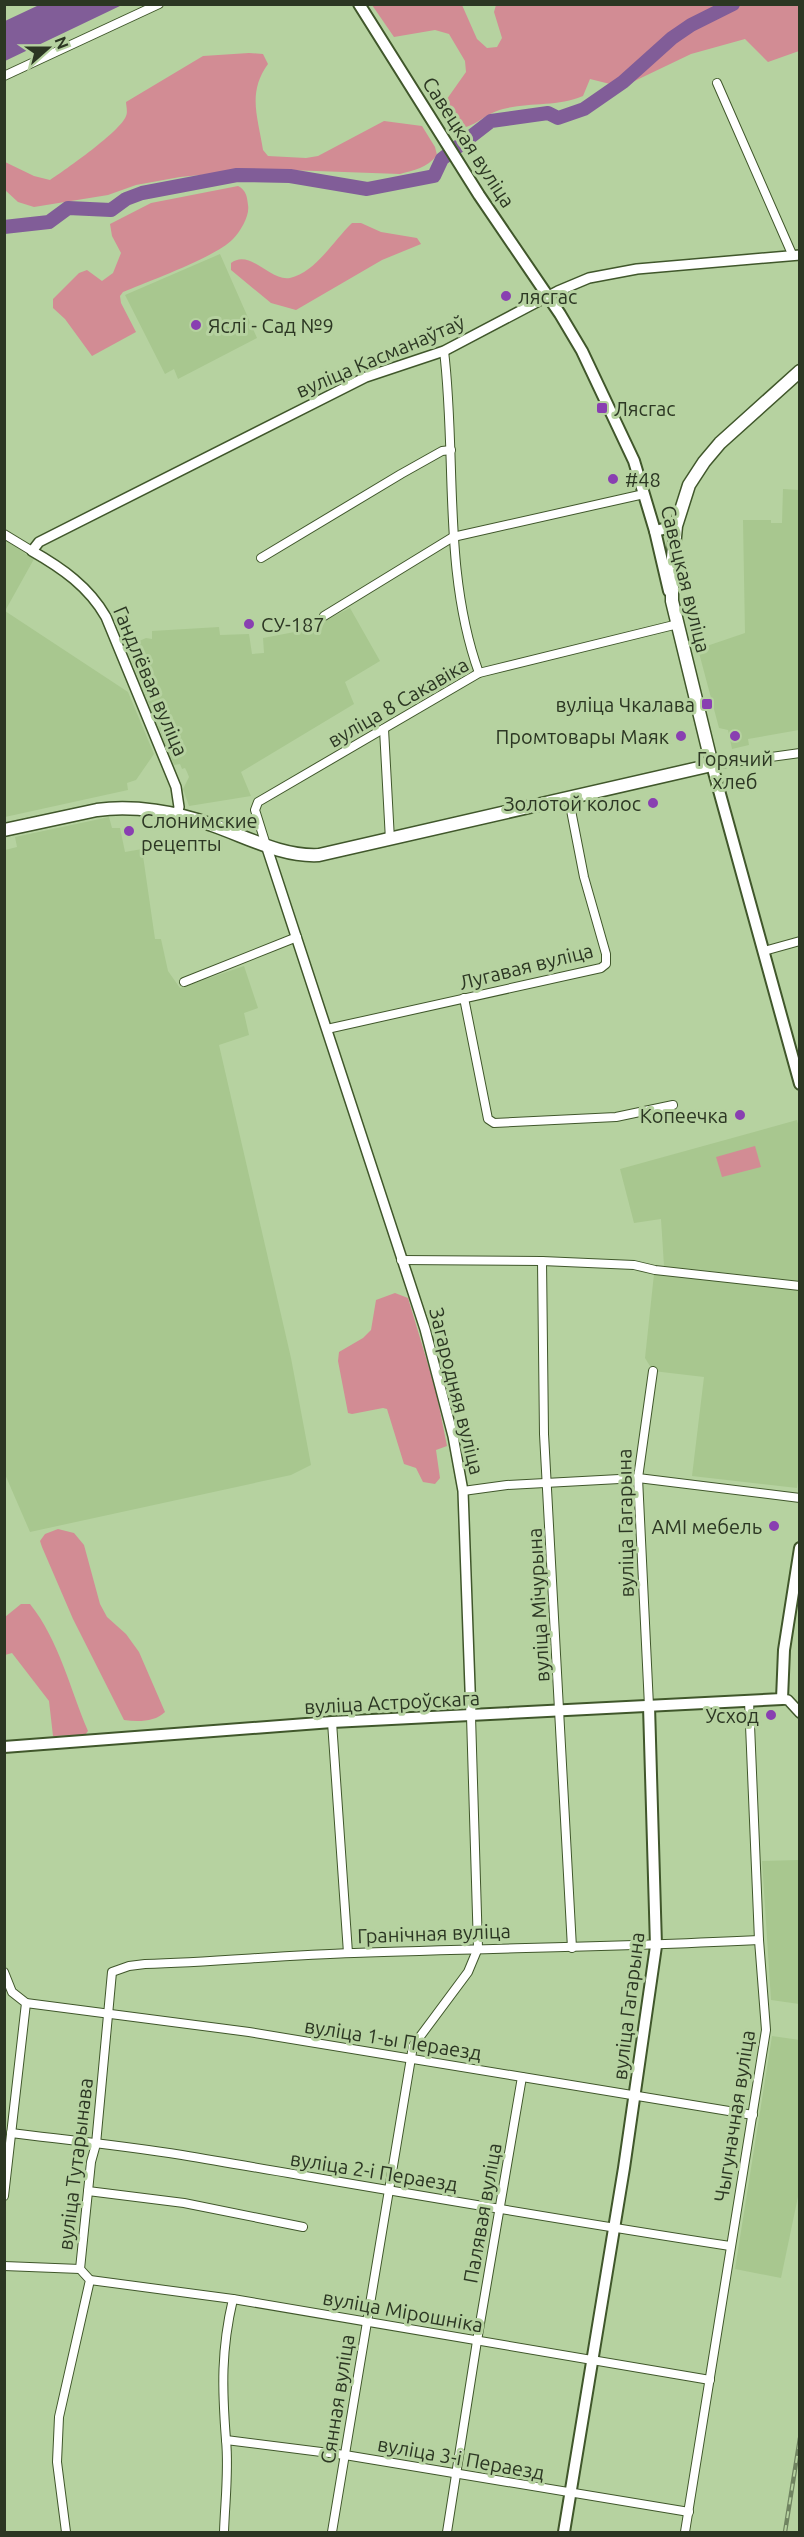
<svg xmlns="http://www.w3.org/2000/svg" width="804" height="2537" viewBox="0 0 804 2537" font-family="Ubuntu,sans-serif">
	<rect width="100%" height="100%" fill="#b6d2a0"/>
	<!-- built -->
	<g fill="#a8c78f">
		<path d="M 220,254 L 257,338 L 178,379 L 174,369 L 165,374 L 125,295 Z"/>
		<path d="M 783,489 L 799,490 L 799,730 L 748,739 L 749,745 L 732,749 L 728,730 L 719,728 L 698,649 L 745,633 L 743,520 L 771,520 L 771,523 L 782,523 Z"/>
		<path d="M 5,540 L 34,559 L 5,611 L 128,692 L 154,754 L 136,780 L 127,783 L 128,790 L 5,817 Z"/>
		<path d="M 350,608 L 380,661 L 345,682 L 354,704 L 241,772 L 251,796 L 189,806 L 183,789 L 189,777 L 187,772 L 185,768 L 182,769 L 180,764 L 174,765 L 126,647 L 146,638 L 152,639 L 152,631 L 219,627 L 220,635 L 249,634 L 252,654 L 264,653 L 263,638 L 305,630 Z"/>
		<path d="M 109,817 L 112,828 L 120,828 L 125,852 L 142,849 L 155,939 L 161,939 L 168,971 L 180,988 L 244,966 L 258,1008 L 244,1013 L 249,1035 L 219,1045 L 291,1358 L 311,1465 L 291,1475 L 30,1532 L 4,1472 L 5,850 L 17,847 L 15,837 Z"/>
		<path d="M 797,1120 L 800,1130 L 799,1281 L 664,1266 L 661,1219 L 634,1223 L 620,1169 Z"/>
		<path d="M 654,1274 L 799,1289 L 800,1467 L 797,1488 L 692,1476 L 704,1377 L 653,1371 L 645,1358 Z"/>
		<path d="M 799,1860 L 800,1860 L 799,2004 L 771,2000 L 762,1861 Z"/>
		<path d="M 772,2036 L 800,2040 L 799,2192 L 781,2278 L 735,2269 Z"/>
	</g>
	<!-- green -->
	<g fill="#d28c94">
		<path d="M 372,5 L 462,5 L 477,39 L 487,48 L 497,47 L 502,38 L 494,12 L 496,5 L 799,5 L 799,51 L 768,62 L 745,39 L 691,54 L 622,87 L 590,79 L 583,96 C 557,107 529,102 503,109 C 482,114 474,131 451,128 L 443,117 L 442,106 L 466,72 L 465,61 L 449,34 L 435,30 L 394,37 Z"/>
		<path d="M 249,53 L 263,54 L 268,64 C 247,93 258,117 263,150 L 268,156 L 306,158 L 318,156 L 384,121 L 422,126 L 435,147 L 437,155 C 427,168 414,170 400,174 L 260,169 L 180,177 L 136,185 L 108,195 L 34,207 L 18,202 L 5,190 L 5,162 L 34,176 L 50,180 C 65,170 121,131 126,116 C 128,112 126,105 126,102 L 203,56 Z"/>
		<path d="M 238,186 C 246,190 247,196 248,205 C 250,215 241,231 233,239 C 216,257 149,281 123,292 L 120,296 L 121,303 L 136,332 L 92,356 L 65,319 L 53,308 L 53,299 L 79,273 L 87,270 L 102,281 L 113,273 L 121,253 L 112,236 L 110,224 L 151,203 Z"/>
		<path d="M 352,223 L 361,223 L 381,232 L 417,238 L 421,244 L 382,260 L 296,310 L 271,303 L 231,270 L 231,263 C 250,248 270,282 290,278 C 316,272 334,240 352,223 Z"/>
		<path d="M 755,1146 L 761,1167 L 722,1177 L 716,1157 Z"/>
		<path d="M 395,1293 L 408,1298 L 436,1391 L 447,1446 L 436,1450 L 440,1478 L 435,1484 L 423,1482 L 416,1468 L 404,1464 L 387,1409 L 383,1408 L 352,1414 L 348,1413 L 338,1361 L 339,1352 L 363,1338 L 371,1330 L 376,1300 Z"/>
		<path d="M 58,1529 L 74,1533 L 84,1545 L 100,1604 L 107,1617 L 126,1634 L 139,1652 L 165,1712 C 155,1722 138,1722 124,1720 L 73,1619 L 42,1547 L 40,1541 L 45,1534 Z"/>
		<path d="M 21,1604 L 30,1604 C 59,1640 70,1689 88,1731 L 85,1735 L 53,1736 L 49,1701 L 12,1653 L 5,1655 L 5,1617 Z"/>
	</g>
	<!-- water -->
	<path fill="#815d98" d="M 39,5 L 39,4 L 122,5 L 5,61 L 5,21 Z"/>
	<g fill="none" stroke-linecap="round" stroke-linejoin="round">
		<!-- river -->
		<path stroke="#815d98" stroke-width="14" d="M 4,227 L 49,222 L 68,208 L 111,210 L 126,199 L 142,193 L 237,175 L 290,176 L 367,189 L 434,176 L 442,159 L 491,121 L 548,113 L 558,118 L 584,109 L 623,82 L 672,38 L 691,25 L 733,4"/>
		<!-- minor casing -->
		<g stroke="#40572b" stroke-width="10">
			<g id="minor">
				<path d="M 4,76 L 159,4"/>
				<path d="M 717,83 L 792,254"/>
				<path d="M 444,351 C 457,457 442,571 479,673"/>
				<path d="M 4,534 L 32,551"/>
				<path d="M 261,558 L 401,474 L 442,451 L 451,450"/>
				<path d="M 324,616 L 453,537 L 644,494"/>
				<path d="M 384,729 L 390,840"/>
				<path d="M 712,765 L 800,753"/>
				<path d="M 266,845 L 255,810 L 258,802 L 479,673 L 678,624"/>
				<path d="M 764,951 L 800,941"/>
				<path d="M 184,982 L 297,937"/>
				<path d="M 464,998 L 488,1119 L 494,1123 L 616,1117 L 673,1105"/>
				<path d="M 327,1029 L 601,968 L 606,964 L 606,954 L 584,877 L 569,800"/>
				<path d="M 401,1260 L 542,1261 L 634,1265 L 655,1270 L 800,1286"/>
				<path d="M 542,1261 L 544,1434 L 572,1948"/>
				<path d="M 463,1491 L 507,1485 L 638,1478 L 800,1498"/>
				<path d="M 649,1706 L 638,1478 L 653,1371"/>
				<path d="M 332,1722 L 348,1953"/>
				<path d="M 4,1972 L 12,1992 L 26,2003 L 4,2196"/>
				<path d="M 26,2003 L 249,2032 L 753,2115"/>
				<path d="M 11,2133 C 68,2140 126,2146 182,2155 C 365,2186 547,2218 730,2246"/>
				<path d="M 88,2191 L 184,2203 L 303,2227"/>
				<path d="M 4,2266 L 80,2269"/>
				<path d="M 90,2280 L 233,2299 L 710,2380"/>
				<path d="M 226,2440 L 345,2455 L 689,2512"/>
				<path d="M 66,2532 L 57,2462 L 59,2417 L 90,2280 L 80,2269 L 91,2162 L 96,2144 L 112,1972 L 129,1966 L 145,1964 C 215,1962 285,1955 354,1953 C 489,1948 624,1947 759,1940"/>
				<path d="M 224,2532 C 225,2502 229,2470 226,2440 C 222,2388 221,2350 233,2299"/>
				<path d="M 332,2532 L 413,2046 L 468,1972 L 478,1948 L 471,1716"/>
				<path d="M 447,2532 L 477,2341 L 522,2077"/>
				<path d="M 685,2532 L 766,2030 L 759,1940 L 749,1701"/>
			</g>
		</g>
		<!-- tertiary casing -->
		<g stroke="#40572b" stroke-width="12">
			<g id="tertiary">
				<path d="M 177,815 L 179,807 L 176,787 L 106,617 C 89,587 62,568 32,551 L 39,542 L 366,377 L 444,351 L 558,291 L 589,278 L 637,269 L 800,255"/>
				<path d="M 266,845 L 425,1329 L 453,1436 L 463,1491 L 471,1716"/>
				<path d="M 782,1699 L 788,1700 L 800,1713"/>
			</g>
		</g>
		<!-- secondary casing -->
		<g stroke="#40572b" stroke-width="14">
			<g id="secondary">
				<path d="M 359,4 L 479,195 L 560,314 L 582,351 L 634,461 L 655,531 L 669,591"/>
				<path d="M 655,531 L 676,526"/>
				<path d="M 712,765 L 800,1084"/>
				<path d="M 4,1747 L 332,1722 L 782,1699 L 784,1650 L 800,1548"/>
				<path d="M 564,2532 L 624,2168 L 656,1946 L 649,1706"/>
			</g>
		</g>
		<!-- trunk casing -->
		<g stroke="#40572b" stroke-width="15">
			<path id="trunk" d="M 4,830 L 97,810 C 134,805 177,812 212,825 C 247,837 282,857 319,855 L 712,765 L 672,601 L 672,568 L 676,526 L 689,485 L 704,462 L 720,443 L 800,371"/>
		</g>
		<!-- minor -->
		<use href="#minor" stroke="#fff" stroke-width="8"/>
		<!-- tertiary -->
		<use href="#tertiary" stroke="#fff" stroke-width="9"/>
		<!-- secondary -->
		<use href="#secondary" stroke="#fff" stroke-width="10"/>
		<!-- trunk -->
		<use href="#trunk" stroke="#fff" stroke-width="12"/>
		<!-- rail casing -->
		<g stroke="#708461" stroke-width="4.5">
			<path id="rail" d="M 785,2532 L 800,2438"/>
		</g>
		<!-- rail -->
		<use href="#rail" stroke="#b6d2a0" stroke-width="2" stroke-dasharray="7" stroke-linecap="butt"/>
	</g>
	<!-- markers -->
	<g fill="#893fb1" stroke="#b6d2a0" stroke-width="2">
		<circle cx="506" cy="296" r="6"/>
		<circle cx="196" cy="325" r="6"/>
		<rect x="596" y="402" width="12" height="12" rx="3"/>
		<circle cx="613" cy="479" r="6"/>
		<circle cx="249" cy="624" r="6"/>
		<rect x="701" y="698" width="12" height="12" rx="3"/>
		<circle cx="681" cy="736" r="6"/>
		<circle cx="735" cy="736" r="6"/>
		<circle cx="653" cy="803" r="6"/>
		<circle cx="129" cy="831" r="6"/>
		<circle cx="740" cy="1115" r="6"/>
		<circle cx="774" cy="1526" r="6"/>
		<circle cx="771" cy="1715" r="6"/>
	</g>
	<g text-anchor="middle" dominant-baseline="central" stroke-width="6" stroke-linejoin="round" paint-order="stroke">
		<!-- street labels -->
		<g font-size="20" fill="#2c3723" stroke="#b6d2a0">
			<text transform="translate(469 142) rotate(57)">Савецкая вуліца</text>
			<text transform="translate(380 356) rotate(-23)">вуліца Касманаўтаў</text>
			<text transform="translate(686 579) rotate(76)">Савецкая вуліца</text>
			<text transform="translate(151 681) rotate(67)">Гандлёвая вуліца</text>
			<text transform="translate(398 702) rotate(-30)">вуліца 8 Сакавіка</text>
			<text transform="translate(526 966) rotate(-14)">Лугавая вуліца</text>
			<text transform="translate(457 1391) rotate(76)">Загародняя вуліца</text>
			<text transform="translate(625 1523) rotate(-91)">вуліца Гагарына</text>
			<text transform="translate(538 1605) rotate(-93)">вуліца Мічурына</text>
			<text transform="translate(392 1702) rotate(-3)">вуліца Астроўскага</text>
			<text transform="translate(434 1933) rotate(-2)">Гранічная вуліца</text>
			<text transform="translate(628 2006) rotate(-83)">вуліца Гагарына</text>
			<text transform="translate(393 2039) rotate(9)">вуліца 1-ы Пераезд</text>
			<text transform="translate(734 2116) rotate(-81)">Чыгуначная вуліца</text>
			<text transform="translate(75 2164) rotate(-83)">вуліца Тутарынава</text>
			<text transform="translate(374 2171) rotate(9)">вуліца 2-і Пераезд</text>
			<text transform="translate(482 2213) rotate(-80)">Палявая вуліца</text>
			<text transform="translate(403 2311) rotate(10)">вуліца Мірошніка</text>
			<text transform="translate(337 2399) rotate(-81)">Сянная вуліца</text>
			<text transform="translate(461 2458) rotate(10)">вуліца 3-і Пераезд</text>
		</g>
		<!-- poi labels -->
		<g font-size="20" fill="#2c3723" stroke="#b6d2a0" text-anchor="start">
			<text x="518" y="296">лясгас</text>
			<text x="208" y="325">Яслі - Сад №9</text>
			<text x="614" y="408">Лясгас</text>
			<text x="625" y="479">#48</text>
			<text x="261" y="624">СУ-187</text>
			<text x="695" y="704" text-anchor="end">вуліца Чкалава</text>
			<text x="669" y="736" text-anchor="end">Промтовары Маяк</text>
			<text x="735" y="758" text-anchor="middle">Горячий<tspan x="735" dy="23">хлеб</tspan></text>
			<text x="641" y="803" text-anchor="end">Золотой колос</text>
			<text x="141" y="820">Слонимские<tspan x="141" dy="23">рецепты</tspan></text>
			<text x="728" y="1115" text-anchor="end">Копеечка</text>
			<text x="762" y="1526" text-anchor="end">AMI мебель</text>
			<text x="759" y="1715" text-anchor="end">Усход</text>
		</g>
	</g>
	<!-- border -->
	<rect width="804" height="2537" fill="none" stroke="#2c3723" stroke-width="12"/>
	<!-- north arrow -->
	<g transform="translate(48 48) rotate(69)" stroke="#b6d2a0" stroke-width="4.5" paint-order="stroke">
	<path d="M0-4.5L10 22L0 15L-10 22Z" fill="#2c3723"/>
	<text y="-9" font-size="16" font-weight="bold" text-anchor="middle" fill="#2c3723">N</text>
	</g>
</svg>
